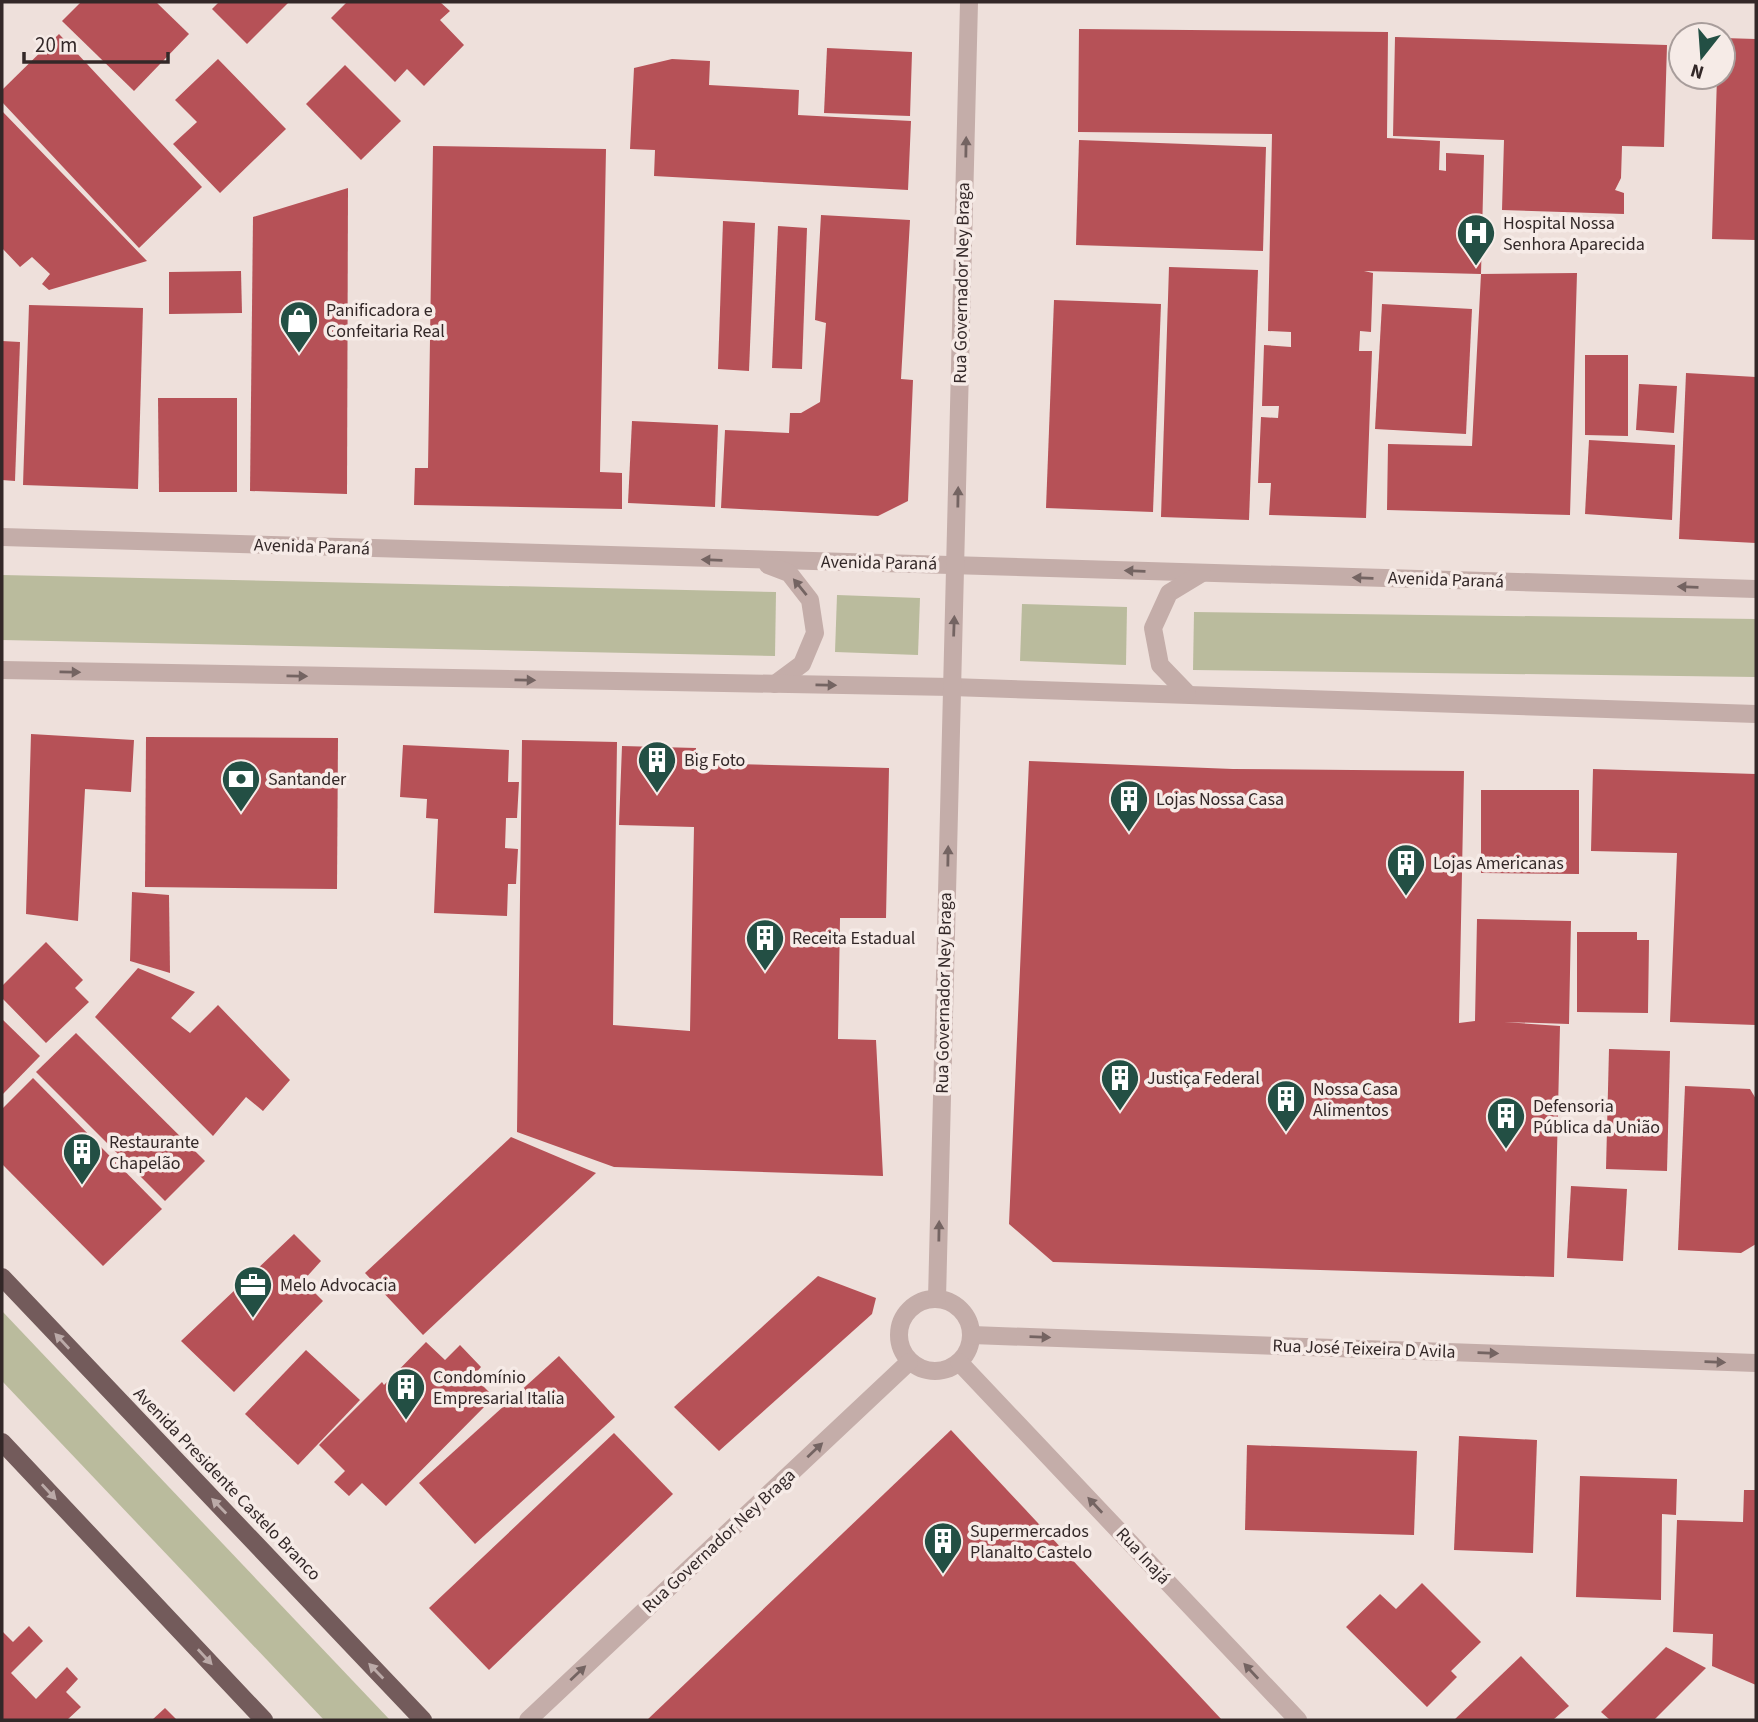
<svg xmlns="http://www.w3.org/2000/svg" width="1758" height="1722" viewBox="0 0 1758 1722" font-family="'Source Sans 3',sans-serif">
	<rect width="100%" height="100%" fill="#eee0db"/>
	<!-- green -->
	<g fill="#babb9d">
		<path d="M 2,575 L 776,592 L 775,656 L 2,640 Z"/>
		<path d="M 837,595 L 920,598 L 918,655 L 835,652 Z"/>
		<path d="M 1022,604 L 1127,607 L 1126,665 L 1020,661 Z"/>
		<path d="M 1194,612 L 1756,619 L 1756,677 L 1193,670 Z"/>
		<path d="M 2,1311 L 390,1720 L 324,1720 L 2,1381 Z"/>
	</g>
	<!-- building -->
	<g fill="#b65157">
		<path d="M 81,2 L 156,2 L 189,34 L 134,91 L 62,21 Z"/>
		<path d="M 219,2 L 289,2 L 247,44 L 212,9 Z"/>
		<path d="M 347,2 L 440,2 L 450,11 L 440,20 L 464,45 L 424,86 L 407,69 L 395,82 L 331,18 Z"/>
		<path d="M 1079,29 L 1388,32 L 1387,138 L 1440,141 L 1439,170 L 1446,171 L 1446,153 L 1484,155 L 1481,274 L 1364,271 L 1373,273 L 1371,332 L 1360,331 L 1359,351 L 1372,351 L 1366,518 L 1269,515 L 1271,483 L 1258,483 L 1261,417 L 1278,418 L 1279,406 L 1262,406 L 1264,345 L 1291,347 L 1291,332 L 1268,331 L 1272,134 L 1078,132 Z"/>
		<path d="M 59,34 L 202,187 L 139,248 L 2,102 L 2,90 Z"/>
		<path d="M 1395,37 L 1667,45 L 1664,147 L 1622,146 L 1621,178 L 1615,190 L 1624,193 L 1624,214 L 1502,210 L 1504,140 L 1393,136 Z"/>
		<path d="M 1723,38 L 1756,39 L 1756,240 L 1712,239 L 1717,77 L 1723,77 Z"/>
		<path d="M 827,48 L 912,52 L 910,116 L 824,113 Z"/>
		<path d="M 218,59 L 286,129 L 220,193 L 173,144 L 197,122 L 175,100 Z"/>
		<path d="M 672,59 L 710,61 L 709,85 L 799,90 L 798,115 L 911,121 L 908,190 L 654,176 L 655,150 L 630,149 L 634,68 Z"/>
		<path d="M 345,65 L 401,121 L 361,160 L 306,104 Z"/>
		<path d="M 2,111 L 147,261 L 49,290 L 42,284 L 50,274 L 32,257 L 20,267 L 2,248 Z"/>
		<path d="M 1079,140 L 1266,147 L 1263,251 L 1076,245 Z"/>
		<path d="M 433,146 L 606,149 L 600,472 L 622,473 L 622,509 L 414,505 L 415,468 L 428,468 Z"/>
		<path d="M 348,188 L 347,494 L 250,491 L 253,217 Z"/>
		<path d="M 821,215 L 910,220 L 901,379 L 913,380 L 908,501 L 878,516 L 721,508 L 725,430 L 789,433 L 790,413 L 801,413 L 820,402 L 826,323 L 815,320 Z"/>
		<path d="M 723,221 L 755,223 L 749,371 L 718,369 Z"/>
		<path d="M 778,226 L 807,228 L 802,369 L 772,368 Z"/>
		<path d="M 1169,267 L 1258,270 L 1249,520 L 1161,517 Z"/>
		<path d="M 241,271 L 242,313 L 169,314 L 169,272 Z"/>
		<path d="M 1577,273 L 1570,515 L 1387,510 L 1388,444 L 1472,446 L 1481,274 Z"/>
		<path d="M 1054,300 L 1161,304 L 1153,512 L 1046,508 Z"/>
		<path d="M 1382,304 L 1472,309 L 1466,434 L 1375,429 Z"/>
		<path d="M 29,305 L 143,308 L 138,489 L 23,485 Z"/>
		<path d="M 2,341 L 20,342 L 15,481 L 2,480 Z"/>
		<path d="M 1585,355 L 1628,355 L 1628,436 L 1585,435 Z"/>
		<path d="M 1686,373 L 1756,377 L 1756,543 L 1679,539 Z"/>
		<path d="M 1639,384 L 1677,386 L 1674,433 L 1636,430 Z"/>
		<path d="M 158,398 L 237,398 L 237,492 L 159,492 Z"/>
		<path d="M 632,421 L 718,425 L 715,507 L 628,503 Z"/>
		<path d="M 1589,440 L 1675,445 L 1672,520 L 1585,514 Z"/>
		<path d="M 31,734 L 134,740 L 131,792 L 85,789 L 78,921 L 26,914 Z"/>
		<path d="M 146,737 L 338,738 L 337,889 L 145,887 Z"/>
		<path d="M 522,740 L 617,742 L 613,1025 L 690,1031 L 694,827 L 619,825 L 622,746 L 696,748 L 696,763 L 889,768 L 886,918 L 840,918 L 838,1039 L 876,1040 L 883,1176 L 614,1167 L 517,1132 Z"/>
		<path d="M 403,745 L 509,750 L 508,782 L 519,782 L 517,818 L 506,818 L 505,848 L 518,849 L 516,884 L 508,884 L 507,916 L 434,913 L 438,819 L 426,818 L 427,799 L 400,797 Z"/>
		<path d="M 1029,761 L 1233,769 L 1464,771 L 1459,1023 L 1475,1021 L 1477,919 L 1571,921 L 1569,1024 L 1504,1022 L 1560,1026 L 1554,1277 L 1053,1262 L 1009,1224 Z"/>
		<path d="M 1593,769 L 1756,774 L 1756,1025 L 1670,1022 L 1677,853 L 1591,851 Z"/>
		<path d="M 1481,790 L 1579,790 L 1579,874 L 1481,873 Z"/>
		<path d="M 132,892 L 169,895 L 170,973 L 130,961 Z"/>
		<path d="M 1577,932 L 1637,932 L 1637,940 L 1649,940 L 1648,1013 L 1577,1012 Z"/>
		<path d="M 46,942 L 83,980 L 75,988 L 89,1002 L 46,1043 L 2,998 L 2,986 Z"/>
		<path d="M 138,968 L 195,992 L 171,1018 L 190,1033 L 218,1005 L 290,1080 L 263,1111 L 246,1097 L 213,1136 L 95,1017 Z"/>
		<path d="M 2,1019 L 40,1056 L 2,1095 Z"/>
		<path d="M 76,1033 L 205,1161 L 165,1201 L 36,1072 Z"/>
		<path d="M 1609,1049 L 1670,1051 L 1667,1171 L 1606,1169 Z"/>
		<path d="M 33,1078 L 162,1209 L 103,1266 L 2,1164 L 2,1109 Z"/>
		<path d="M 1685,1086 L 1750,1089 L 1756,1099 L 1756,1244 L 1741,1253 L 1678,1250 Z"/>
		<path d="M 511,1137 L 596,1173 L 423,1335 L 365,1273 Z"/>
		<path d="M 1571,1186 L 1627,1189 L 1623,1261 L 1567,1258 Z"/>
		<path d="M 294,1234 L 321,1261 L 303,1281 L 323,1301 L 234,1392 L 181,1341 Z"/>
		<path d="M 818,1276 L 876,1298 L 872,1314 L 719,1451 L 674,1407 Z"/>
		<path d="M 426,1342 L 445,1360 L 460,1345 L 481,1367 L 473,1376 L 494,1397 L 386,1506 L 362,1483 L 349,1496 L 334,1482 L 345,1471 L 319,1445 L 382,1382 L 384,1385 Z"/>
		<path d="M 306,1350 L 360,1400 L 298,1465 L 245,1414 Z"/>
		<path d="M 559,1356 L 615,1417 L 475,1544 L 419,1483 Z"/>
		<path d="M 951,1430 L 1222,1720 L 647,1720 Z"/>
		<path d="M 614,1433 L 673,1494 L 489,1670 L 429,1608 Z"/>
		<path d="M 1459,1436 L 1537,1440 L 1533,1553 L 1454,1550 Z"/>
		<path d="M 1247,1445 L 1417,1451 L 1414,1535 L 1245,1530 Z"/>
		<path d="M 1580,1476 L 1677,1479 L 1676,1515 L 1662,1514 L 1661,1600 L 1576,1597 Z"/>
		<path d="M 1744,1490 L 1756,1490 L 1756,1685 L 1712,1666 L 1713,1634 L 1673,1632 L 1677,1520 L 1743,1522 Z"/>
		<path d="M 1422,1583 L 1481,1642 L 1451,1671 L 1457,1677 L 1427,1707 L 1346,1627 L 1380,1594 L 1396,1609 Z"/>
		<path d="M 29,1626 L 43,1641 L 11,1673 L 36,1699 L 67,1667 L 78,1679 L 66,1692 L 81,1707 L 67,1720 L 2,1720 L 2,1631 L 13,1642 Z"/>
		<path d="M 1666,1647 L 1706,1668 L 1654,1720 L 1610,1720 L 1601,1712 Z"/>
		<path d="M 1521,1656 L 1569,1706 L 1553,1720 L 1454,1720 Z"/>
		<path d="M 165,1708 L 177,1720 L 152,1720 Z"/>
	</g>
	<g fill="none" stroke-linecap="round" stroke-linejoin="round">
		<!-- minor -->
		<g stroke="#c4ada9" stroke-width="18">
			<path d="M 2,537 L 1756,589"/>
			<path d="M 768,565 L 789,573 L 810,600 L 815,633 L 802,664 L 775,684"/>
			<path d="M 2,670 L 951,687 L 1756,714"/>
			<path d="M 1187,693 L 1160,665 L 1153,628 L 1169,593 L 1202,573"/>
			<circle cx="935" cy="1335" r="36"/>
			<path d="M 937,1299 L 969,2"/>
			<path d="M 972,1335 L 1756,1363"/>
			<path d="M 959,1362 L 1298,1720"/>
			<path d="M 528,1720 L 909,1362"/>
		</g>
		<!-- major -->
		<g stroke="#735b5b" stroke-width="18">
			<path d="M 2,1277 L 423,1720"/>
			<path d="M 2,1442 L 264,1720"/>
		</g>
	</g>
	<!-- one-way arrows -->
	<defs><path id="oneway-solid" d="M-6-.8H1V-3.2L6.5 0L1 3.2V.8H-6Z" transform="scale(1.75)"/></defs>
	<g fill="#746462">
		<use href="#oneway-solid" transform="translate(966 147) rotate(-89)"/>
		<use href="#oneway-solid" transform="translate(958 497) rotate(-89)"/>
		<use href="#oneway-solid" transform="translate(712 560) rotate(-178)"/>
		<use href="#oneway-solid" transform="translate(1135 571) rotate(-178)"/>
		<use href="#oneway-solid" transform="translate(1363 578) rotate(-178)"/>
		<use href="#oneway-solid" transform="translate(800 587) rotate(-129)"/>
		<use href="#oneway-solid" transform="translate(1688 587) rotate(-178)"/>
		<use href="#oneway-solid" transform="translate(954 626) rotate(-88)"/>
		<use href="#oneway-solid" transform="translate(70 672) rotate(1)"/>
		<use href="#oneway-solid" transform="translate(297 676) rotate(1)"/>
		<use href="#oneway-solid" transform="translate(525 680) rotate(1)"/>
		<use href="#oneway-solid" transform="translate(826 685) rotate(1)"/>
		<use href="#oneway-solid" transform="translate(948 856) rotate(-89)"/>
		<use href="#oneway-solid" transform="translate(939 1231) rotate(-89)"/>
		<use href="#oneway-solid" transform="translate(1040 1337) rotate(2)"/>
		<use href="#oneway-solid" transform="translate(1488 1353) rotate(2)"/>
		<use href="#oneway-solid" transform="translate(1715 1362) rotate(2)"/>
		<use href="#oneway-solid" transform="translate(815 1450) rotate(-43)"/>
		<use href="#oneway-solid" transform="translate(1095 1505) rotate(-133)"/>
		<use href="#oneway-solid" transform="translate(1251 1671) rotate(-133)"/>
		<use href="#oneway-solid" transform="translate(578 1673) rotate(-43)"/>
	</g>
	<g fill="#bbaaa8">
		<use href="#oneway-solid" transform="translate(62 1341) rotate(-133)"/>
		<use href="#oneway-solid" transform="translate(49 1492) rotate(47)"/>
		<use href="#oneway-solid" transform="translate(219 1506) rotate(-134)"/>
		<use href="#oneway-solid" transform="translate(205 1657) rotate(47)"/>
		<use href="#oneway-solid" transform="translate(376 1671) rotate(-134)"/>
	</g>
	<!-- icons -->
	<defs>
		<g id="hospital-pin" transform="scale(2.0125)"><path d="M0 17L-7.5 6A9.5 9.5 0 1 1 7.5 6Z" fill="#234f44" stroke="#f6ebe7"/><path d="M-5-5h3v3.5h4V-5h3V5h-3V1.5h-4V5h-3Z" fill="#fff"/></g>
		<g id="shop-pin" transform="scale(2.0125)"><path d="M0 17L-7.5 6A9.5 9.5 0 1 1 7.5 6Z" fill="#234f44" stroke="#f6ebe7"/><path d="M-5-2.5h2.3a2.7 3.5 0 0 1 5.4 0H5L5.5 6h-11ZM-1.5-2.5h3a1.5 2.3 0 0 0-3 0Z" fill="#fff"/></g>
		<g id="building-pin" transform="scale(2.0125)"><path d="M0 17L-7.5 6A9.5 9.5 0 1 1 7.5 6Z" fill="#234f44" stroke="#f6ebe7"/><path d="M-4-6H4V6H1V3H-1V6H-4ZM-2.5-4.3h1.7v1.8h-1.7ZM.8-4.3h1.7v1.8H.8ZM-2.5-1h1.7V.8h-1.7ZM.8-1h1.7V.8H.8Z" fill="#fff"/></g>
		<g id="bank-pin" transform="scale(2.0125)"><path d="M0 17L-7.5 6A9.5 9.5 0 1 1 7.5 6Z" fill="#234f44" stroke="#f6ebe7"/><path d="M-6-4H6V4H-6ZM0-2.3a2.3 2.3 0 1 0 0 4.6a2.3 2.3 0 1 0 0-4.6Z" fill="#fff"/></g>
		<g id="office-pin" transform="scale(2.0125)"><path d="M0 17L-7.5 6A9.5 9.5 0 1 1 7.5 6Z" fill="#234f44" stroke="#f6ebe7"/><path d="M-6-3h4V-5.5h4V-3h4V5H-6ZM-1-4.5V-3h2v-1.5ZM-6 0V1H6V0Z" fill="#fff"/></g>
	</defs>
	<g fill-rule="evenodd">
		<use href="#hospital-pin" x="1476" y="233"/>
		<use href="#shop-pin" x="299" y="320"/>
		<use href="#building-pin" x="657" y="760"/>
		<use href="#bank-pin" x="241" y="779"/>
		<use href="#building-pin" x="1129" y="799"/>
		<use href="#building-pin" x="1406" y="863"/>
		<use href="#building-pin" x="765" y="938"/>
		<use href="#building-pin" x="1120" y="1078"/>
		<use href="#building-pin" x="1286" y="1099"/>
		<use href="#building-pin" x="1506" y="1116"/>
		<use href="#building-pin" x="82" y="1152"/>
		<use href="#office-pin" x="253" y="1285"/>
		<use href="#building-pin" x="406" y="1387"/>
		<use href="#building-pin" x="943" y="1541"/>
	</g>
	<g text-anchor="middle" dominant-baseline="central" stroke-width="7" stroke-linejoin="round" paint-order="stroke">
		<!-- poi labels -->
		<g font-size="18" fill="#332828" stroke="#f6ebe7" text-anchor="start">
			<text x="1503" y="223">Hospital Nossa<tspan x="1503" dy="21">Senhora Aparecida</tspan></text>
			<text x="326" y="310">Panificadora e<tspan x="326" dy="21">Confeitaria Real</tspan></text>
			<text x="684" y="760">Big Foto</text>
			<text x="268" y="779">Santander</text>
			<text x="1156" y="799">Lojas Nossa Casa</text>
			<text x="1433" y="863">Lojas Americanas</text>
			<text x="792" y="938">Receita Estadual</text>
			<text x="1147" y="1078">Justiça Federal</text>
			<text x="1313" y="1089">Nossa Casa<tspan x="1313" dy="21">Alimentos</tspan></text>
			<text x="1533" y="1106">Defensoria<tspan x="1533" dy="21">Pública da União</tspan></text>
			<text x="109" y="1142">Restaurante<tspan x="109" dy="21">Chapelão</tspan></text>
			<text x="280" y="1285">Melo Advocacia</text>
			<text x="433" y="1377">Condomínio<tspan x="433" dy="21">Empresarial Italia</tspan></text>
			<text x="970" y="1531">Supermercados<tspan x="970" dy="21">Planalto Castelo</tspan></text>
		</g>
		<!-- street labels -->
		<g font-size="18" fill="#332828" stroke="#f6ebe7">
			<text transform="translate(962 283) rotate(-89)">Rua Governador Ney Braga</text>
			<text transform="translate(312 547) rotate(2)">Avenida Paraná</text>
			<text transform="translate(879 563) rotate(1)">Avenida Paraná</text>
			<text transform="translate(1446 580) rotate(2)">Avenida Paraná</text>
			<text transform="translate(944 993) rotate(-89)">Rua Governador Ney Braga</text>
			<text transform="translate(1364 1349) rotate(2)">Rua José Teixeira D Avila</text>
			<text transform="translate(227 1484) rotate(46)">Avenida Presidente Castelo Branco</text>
			<text transform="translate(719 1541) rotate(-43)">Rua Governador Ney Braga</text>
			<text transform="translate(1143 1556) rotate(47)">Rua Inajá</text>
		</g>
	</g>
	<!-- border -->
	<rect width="1758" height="1722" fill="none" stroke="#332828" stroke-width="7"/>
	<!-- north arrow -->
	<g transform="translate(1702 56) rotate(197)"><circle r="33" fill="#f6ebe7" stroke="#a89d9b" stroke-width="2"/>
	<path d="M0-5L12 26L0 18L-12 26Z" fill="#234f44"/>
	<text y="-10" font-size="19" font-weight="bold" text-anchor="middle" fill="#332828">N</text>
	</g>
	<!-- scale -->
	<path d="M24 52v10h144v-10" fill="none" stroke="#332828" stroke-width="3.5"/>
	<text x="35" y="52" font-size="21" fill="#332828" stroke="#f6ebe7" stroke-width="5" paint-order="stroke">20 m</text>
</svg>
